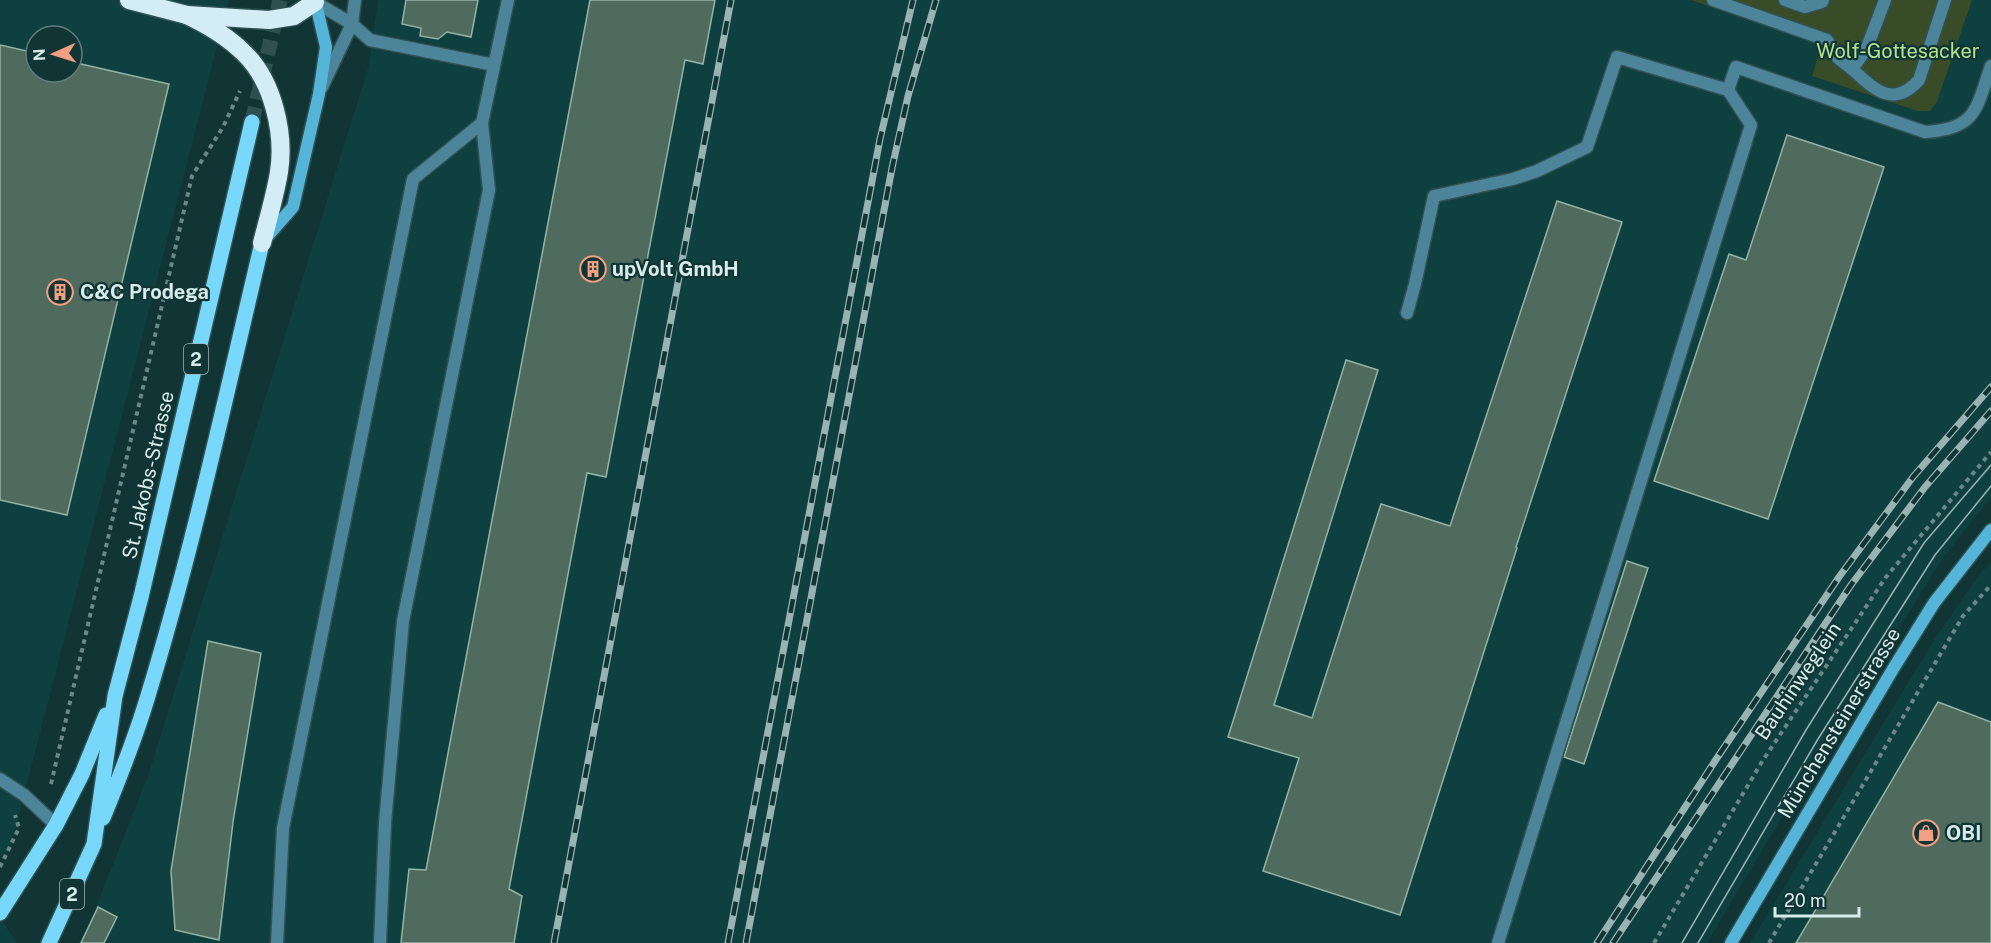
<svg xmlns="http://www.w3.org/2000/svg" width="1991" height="943" viewBox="0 0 1991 943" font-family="'Public Sans',sans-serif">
	<rect width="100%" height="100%" fill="#113535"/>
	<!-- built -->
	<g fill="#0e4040" fill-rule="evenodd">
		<path d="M 0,0 L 229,0 L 10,849 L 0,857 ZM 36,36 L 72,36 L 72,72 L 36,72 Z"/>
		<path d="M 378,0 L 1691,0 L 1823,44 L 1812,75 L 1937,102 L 1972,0 L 1991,0 L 1991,497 L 1943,558 L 1826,743 L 1707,943 L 79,943 L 99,900 L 149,773 L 369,65 Z"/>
		<path d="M 1991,562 L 1991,943 L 1750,943 L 1934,640 L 1978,576 Z"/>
		<path d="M 0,918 L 17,943 L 0,943 Z"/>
	</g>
	<!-- green -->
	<path fill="#384c28" d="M 1691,0 L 1972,0 L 1937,102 L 1930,111 L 1918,111 L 1812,76 L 1822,44 Z"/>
	<!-- building -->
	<g fill="#4e6b5d" stroke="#94b3a3" stroke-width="1.5">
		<path d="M 406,0 L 478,0 L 471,37 L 447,32 L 438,39 L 420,36 L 421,28 L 402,24 Z"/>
		<path d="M 590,0 L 715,0 L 703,64 L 685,60 L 606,477 L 587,473 L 509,889 L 522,896 L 514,943 L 401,943 L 409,869 L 426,870 Z"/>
		<path d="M 0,45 L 36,53 L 36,72 L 72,72 L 72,62 L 169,84 L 67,515 L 0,500 Z"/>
		<path d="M 1787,135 L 1884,167 L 1768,519 L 1654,481 L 1729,254 L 1746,260 Z"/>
		<path d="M 1557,201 L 1622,222 L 1516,547 L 1517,548 L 1400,915 L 1263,871 L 1299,758 L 1228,737 L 1346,360 L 1378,370 L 1274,705 L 1312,718 L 1381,504 L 1450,526 Z"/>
		<path d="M 1627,561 L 1648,568 L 1584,764 L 1564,757 Z"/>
		<path d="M 208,641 L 261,653 L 233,822 L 219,940 L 175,930 L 171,871 Z"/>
		<path d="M 1938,702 L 1991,722 L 1991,943 L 1796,943 Z"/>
		<path d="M 98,907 L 117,917 L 104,943 L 81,943 Z"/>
	</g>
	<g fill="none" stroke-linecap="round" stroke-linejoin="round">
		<!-- primary-tunnel -->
		<path stroke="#2f5050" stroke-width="15" stroke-dasharray="15 8" stroke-linecap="butt" d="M 252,122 L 280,0"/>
		<!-- lane casing -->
		<g stroke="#315252" stroke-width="15">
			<g id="lane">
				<path d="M 1713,0 L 1827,40 L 1838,58 L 1852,69"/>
				<path d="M 1785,0 L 1805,7 L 1822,2 L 1823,0"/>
				<path d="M 1885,0 L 1866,50 L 1852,69 C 1874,89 1893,109 1919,80 L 1945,0"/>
				<path d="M 315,2 L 352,24 L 370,40 L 494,65"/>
				<path d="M 322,87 L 352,24 L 355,0"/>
				<path d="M 1728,90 L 1736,67 L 1925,132 C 1977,129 1976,109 1991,66"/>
				<path d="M 1407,313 L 1415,284 L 1434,196 L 1513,179 L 1537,171 L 1587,147 L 1617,57 L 1728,90 L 1751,125 L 1498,943"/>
				<path d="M 277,943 L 283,828 L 413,179 L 482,123"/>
				<path d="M 380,943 L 385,823 L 403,621 L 489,190 L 482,123 L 508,0"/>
			</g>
		</g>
		<!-- street casing -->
		<g stroke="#315252" stroke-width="15">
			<path id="street" d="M 0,779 L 24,795 L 56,825"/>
		</g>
		<!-- secondary casing -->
		<g stroke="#315252" stroke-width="15">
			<g id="secondary">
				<path d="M 265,239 L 293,207 L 319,94 L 326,47 L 315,0"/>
				<path d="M 1731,943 L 1893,669 L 1934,603 L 1991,530"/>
			</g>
		</g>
		<!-- primary casing -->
		<g stroke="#315252" stroke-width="18">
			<g id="primary">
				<path d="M 103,818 C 119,779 135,739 147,699 C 193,549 226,395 262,243"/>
				<path d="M 0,913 L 56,825 L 82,774 L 106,715"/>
				<path d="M 49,943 L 94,844 L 115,696 L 141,597 L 252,122"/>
			</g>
		</g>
		<!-- highway casing -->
		<g stroke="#315252" stroke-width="21">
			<g id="highway">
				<path d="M 129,0 L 187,15 L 269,20 L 294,16 L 315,2"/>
				<path d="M 187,15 C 208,25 227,36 244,53 C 273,81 285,133 279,172 C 275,196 268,219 262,243"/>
			</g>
		</g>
		<!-- path -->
		<g stroke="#6b8888" stroke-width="4" stroke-dasharray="4.5 4.5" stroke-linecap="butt">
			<path d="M 51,784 L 192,176 L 223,127 L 240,91"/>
			<path d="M 0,867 L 19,828 L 15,815"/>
			<path d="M 1654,943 L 1763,760 L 1886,577 L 1991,452"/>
			<path d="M 1769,943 L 1963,616 L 1991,585"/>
		</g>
		<!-- lane -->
		<use href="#lane" stroke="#4c859a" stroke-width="12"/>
		<!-- street -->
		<use href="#street" stroke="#4c859a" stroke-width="12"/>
		<!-- secondary -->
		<use href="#secondary" stroke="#54b5d8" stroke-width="12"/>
		<!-- primary -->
		<use href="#primary" stroke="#78d8fb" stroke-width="15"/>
		<!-- highway -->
		<use href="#highway" stroke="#d3edf7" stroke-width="18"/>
		<!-- tram -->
		<g stroke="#99b2b2" stroke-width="1.5">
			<path d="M 1682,943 L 1806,730 L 1924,543 L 1991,465"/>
			<path d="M 1698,943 L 1818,739 L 1935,555 L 1991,486"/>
		</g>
		<!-- rail casing -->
		<g stroke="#99b2b2" stroke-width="7">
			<g id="rail">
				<path d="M 554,943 L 731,0"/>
				<path d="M 728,943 L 880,139 L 913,0"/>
				<path d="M 746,943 L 892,168 L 908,96 L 936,0"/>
				<path d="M 1597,943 L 1715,761 L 1839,577 L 1913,477 L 1991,387"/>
				<path d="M 1613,943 L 1851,585 L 1925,487 L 1991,411"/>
			</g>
		</g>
		<!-- rail -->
		<use href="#rail" stroke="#113535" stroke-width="4.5" stroke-dasharray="14" stroke-linecap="butt"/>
	</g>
	<!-- icons -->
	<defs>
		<g id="building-ring" transform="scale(1.35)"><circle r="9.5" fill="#113535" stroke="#f2a081" stroke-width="1.5"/><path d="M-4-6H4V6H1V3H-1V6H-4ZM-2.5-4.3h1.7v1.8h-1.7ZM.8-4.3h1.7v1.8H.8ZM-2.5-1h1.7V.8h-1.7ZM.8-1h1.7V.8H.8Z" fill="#f2a081"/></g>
		<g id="shop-ring" transform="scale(1.35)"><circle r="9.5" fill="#113535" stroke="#f2a081" stroke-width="1.5"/><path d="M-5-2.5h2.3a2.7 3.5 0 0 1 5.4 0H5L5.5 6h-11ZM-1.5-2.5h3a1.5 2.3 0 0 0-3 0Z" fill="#f2a081"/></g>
	</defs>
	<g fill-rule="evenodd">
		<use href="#building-ring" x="593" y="269"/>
		<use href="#building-ring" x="60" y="292"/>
		<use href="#shop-ring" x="1926" y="833"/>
	</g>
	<g text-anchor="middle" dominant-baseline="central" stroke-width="4.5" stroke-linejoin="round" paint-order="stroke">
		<!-- shield labels -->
		<g fill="#113535" stroke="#9cb5b4" stroke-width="1.5">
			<rect x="184" y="344" width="24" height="30" rx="4.5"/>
			<rect x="60" y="879" width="24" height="30" rx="4.5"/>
		</g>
		<g font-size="18" font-weight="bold" fill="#d8eceb">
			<text x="196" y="359">2</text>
			<text x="72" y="894">2</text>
		</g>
		<!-- park labels -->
		<g font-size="20" fill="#b3e38f" stroke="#113535">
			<text x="1898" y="51">Wolf-Gottesacker</text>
		</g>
		<!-- poi labels -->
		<g font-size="20" font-weight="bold" fill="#d8eceb" stroke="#113535" text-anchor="start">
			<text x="612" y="269">upVolt GmbH</text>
			<text x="80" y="292">C&amp;C Prodega</text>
			<text x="1946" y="833">OBI</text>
		</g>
		<!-- street labels -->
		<g font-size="20" fill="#d8eceb" stroke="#113535">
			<text transform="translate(148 475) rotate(-77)">St. Jakobs-Strasse</text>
			<text transform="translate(1798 681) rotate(-56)">Bauhinweglein</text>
			<text transform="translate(1839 723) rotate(-59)">Münchensteinerstrasse</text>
		</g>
	</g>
	<!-- north arrow -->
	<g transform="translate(54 54) rotate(267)"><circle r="28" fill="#113535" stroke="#617e7e" stroke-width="1.5"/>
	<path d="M0-4.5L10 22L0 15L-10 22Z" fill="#f2a081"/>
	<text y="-9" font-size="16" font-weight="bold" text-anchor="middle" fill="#d8eceb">N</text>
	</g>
	<!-- scale -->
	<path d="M1775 907v9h84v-9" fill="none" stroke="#d8eceb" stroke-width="3"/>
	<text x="1784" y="907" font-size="18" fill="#d8eceb" stroke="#113535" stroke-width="4.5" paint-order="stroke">20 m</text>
</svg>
